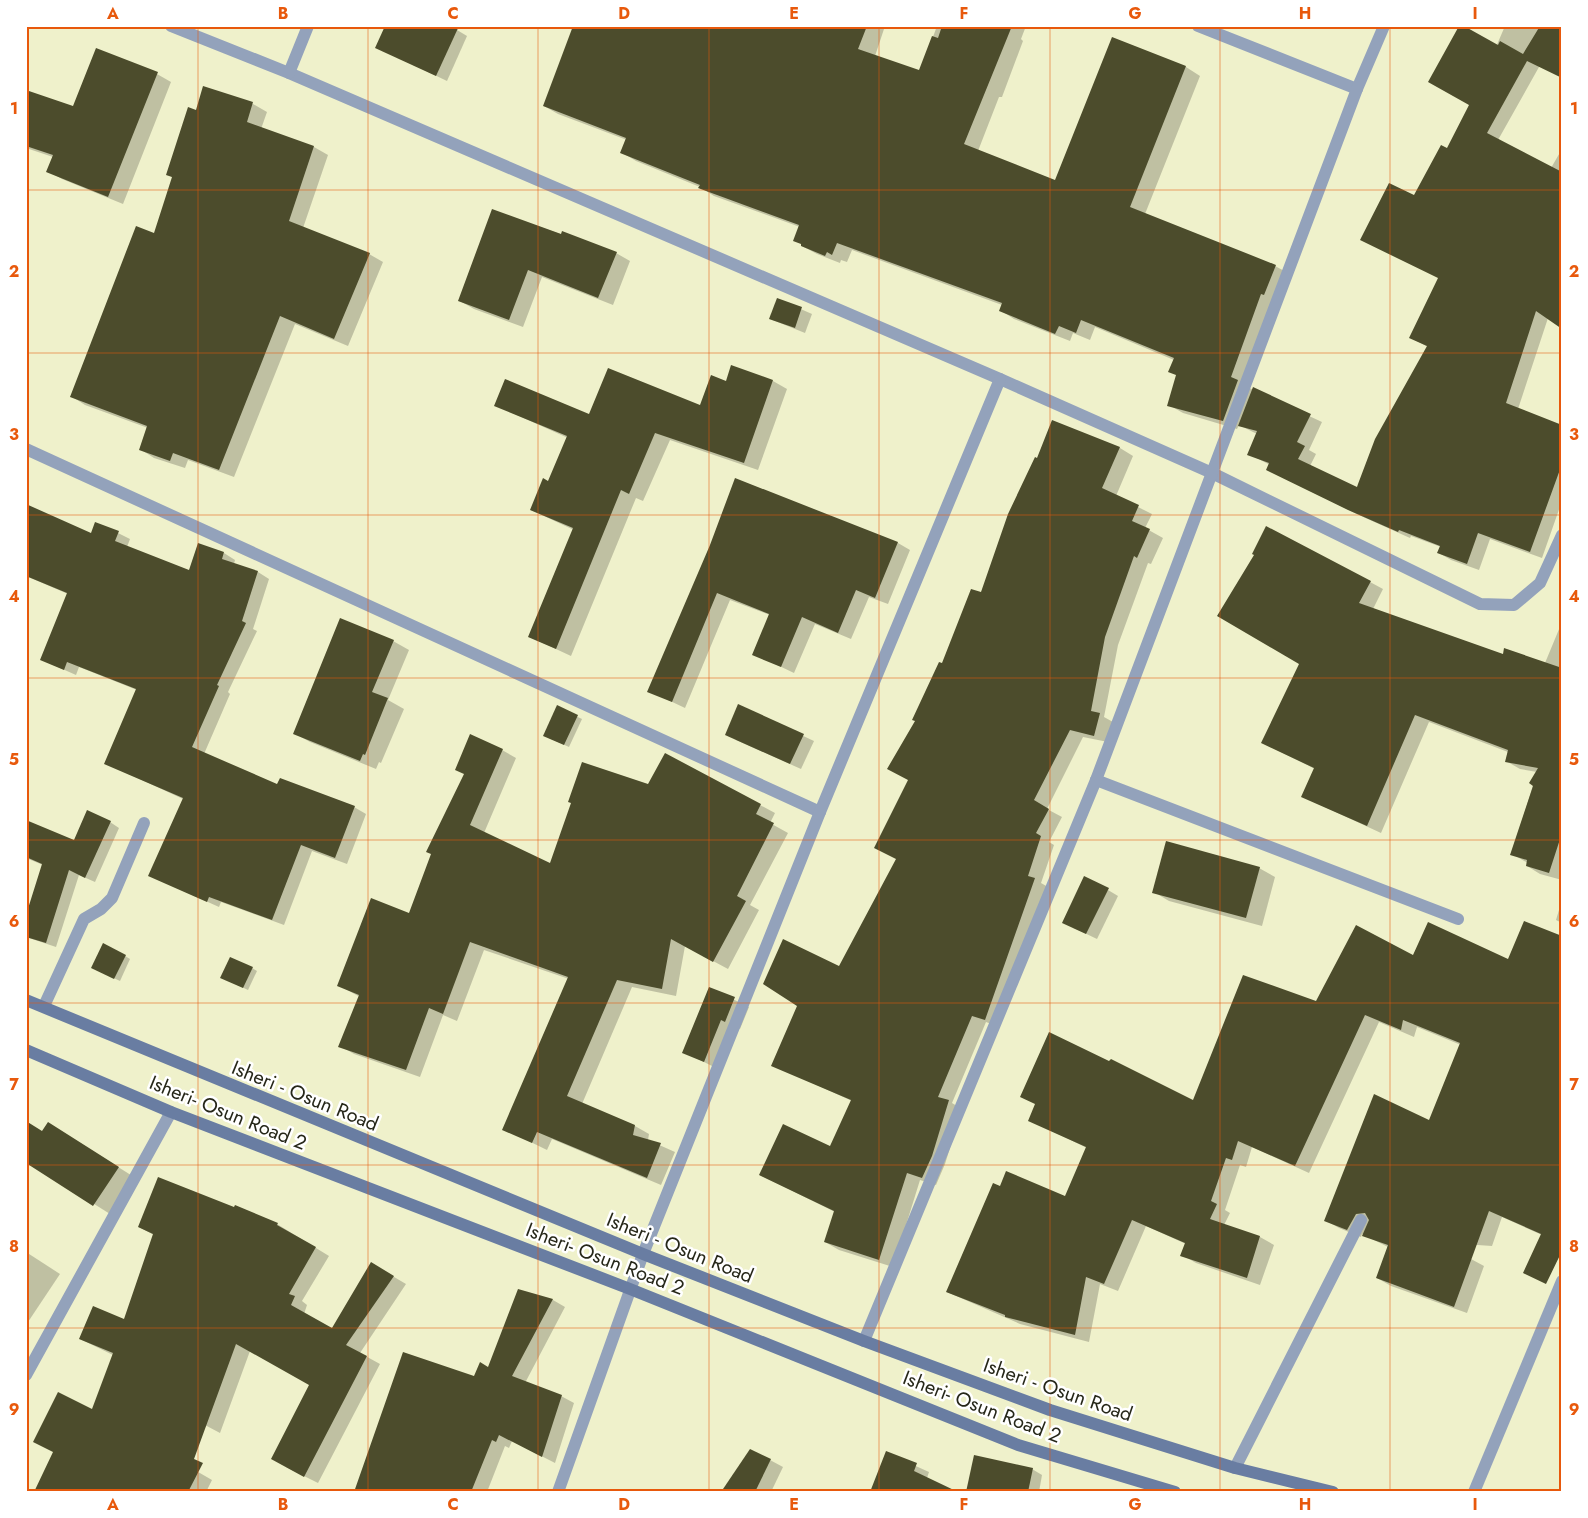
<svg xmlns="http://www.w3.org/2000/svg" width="1588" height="1518" viewBox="0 0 1588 1518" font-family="Jost,sans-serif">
	<rect width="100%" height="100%" fill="#eff1cb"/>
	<!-- shadow -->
	<g fill="#0003">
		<path d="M 679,26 L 885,26 L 875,56 L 920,72 L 937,26 L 1026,26 L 1021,39 L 1023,41 L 1002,97 L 999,97 L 978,151 L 1056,181 L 1113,38 L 1186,67 L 1200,76 L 1145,214 L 1275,266 L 1290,274 L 1245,386 L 1322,422 L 1309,450 L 1316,454 L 1310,466 L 1357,488 L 1428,347 L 1411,338 L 1440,278 L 1414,196 L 1447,150 L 1471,105 L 1505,26 L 1562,26 L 1498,140 L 1551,168 L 1562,149 L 1562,327 L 1548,318 L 1518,409 L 1562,426 L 1562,501 L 1542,558 L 1490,539 L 1479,570 L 1451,560 L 1439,553 L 1441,547 L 1411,536 L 1410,538 L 1361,516 L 1280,476 L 1270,465 L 1249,454 L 1257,434 L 1239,425 L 1237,429 L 1183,413 L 1169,405 L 1177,375 L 1174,360 L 1095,327 L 1090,340 L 1073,333 L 1070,341 L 1014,319 L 1000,310 L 1002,305 L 852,250 L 847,262 L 841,260 L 840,263 L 817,254 L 802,246 L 800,227 L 714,196 L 700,187 L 636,161 L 621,152 L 627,140 L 558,114 L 544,106 Z"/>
		<path d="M 457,30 L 467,36 L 447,81 L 376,47 Z"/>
		<path d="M 157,74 L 171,82 L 123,204 L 62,179 L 48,171 L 53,157 L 26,148 L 26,91 L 74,107 Z"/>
		<path d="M 204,88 L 253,104 L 267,112 L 261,129 L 314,147 L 328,155 L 303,228 L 369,254 L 383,262 L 348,346 L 295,324 L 234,477 L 188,460 L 185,468 L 154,458 L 140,449 L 148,428 L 85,405 L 71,396 L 155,235 L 173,178 L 168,174 L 197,111 Z"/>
		<path d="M 493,211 L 616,253 L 630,261 L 613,305 L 542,277 L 523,327 L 474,309 L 460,301 Z"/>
		<path d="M 778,299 L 812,314 L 805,333 L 770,319 Z"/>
		<path d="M 732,367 L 773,381 L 787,389 L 758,470 L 670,440 L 643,501 L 636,498 L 571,656 L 530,637 L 574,530 L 531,510 L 549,482 L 568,438 L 495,405 L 590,415 L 701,406 L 727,382 Z"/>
		<path d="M 1053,421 L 1120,448 L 1133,456 L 1116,496 L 1152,514 L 1145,528 L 1163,538 L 1151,564 L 1148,563 L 1118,645 L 1104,717 L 1113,722 L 1108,742 L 1083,737 L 1047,809 L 1062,817 L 1049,842 L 1054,845 L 1041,883 L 1048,887 L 999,1027 L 986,1022 L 952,1103 L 962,1109 L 945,1164 L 936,1185 L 920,1180 L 893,1267 L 839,1250 L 825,1242 L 835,1212 L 760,1175 L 831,1148 L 852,1101 L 773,1065 L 840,968 L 898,859 L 916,720 L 942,664 L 981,593 Z"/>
		<path d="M 736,479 L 898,543 L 910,550 L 888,604 L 869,597 L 851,639 L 815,624 L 794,673 L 754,654 L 770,615 L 730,600 L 685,708 L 649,691 L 711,545 Z"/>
		<path d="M 118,533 L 130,539 L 127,547 L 190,571 L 224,553 L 235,560 L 234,564 L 258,572 L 269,579 L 253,629 L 257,631 L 228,692 L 230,694 L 204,754 L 278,786 L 354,807 L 366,814 L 347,864 L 312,851 L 284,925 L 221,902 L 219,907 L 150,876 L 183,799 L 105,763 L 137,690 L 79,667 L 76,675 L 42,660 L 68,594 L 26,576 L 92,534 Z"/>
		<path d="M 1370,582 L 1383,589 L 1373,609 L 1504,655 L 1545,663 L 1562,622 L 1562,880 L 1540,874 L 1527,866 L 1528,863 L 1512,854 L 1537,772 L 1520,769 L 1506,761 L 1508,752 L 1429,722 L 1381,833 L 1303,797 L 1315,769 L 1263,743 Z"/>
		<path d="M 393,641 L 409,650 L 388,700 L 404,709 L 381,763 L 379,762 L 376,769 L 310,742 L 294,733 Z"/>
		<path d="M 739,706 L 814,741 L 801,769 L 736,740 Z"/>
		<path d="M 557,707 L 582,719 L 569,747 L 549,738 Z"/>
		<path d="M 502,750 L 516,758 L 484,833 L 551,865 L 649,786 L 760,805 L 775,813 L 770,823 L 788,833 L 750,905 L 759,910 L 728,969 L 685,946 L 676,996 L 632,987 L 582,1104 L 635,1126 L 649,1134 L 648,1140 L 675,1152 L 661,1185 L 552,1139 L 547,1150 L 504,1129 L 569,979 L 484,950 L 457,1021 L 443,1015 L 420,1077 L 354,1054 L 340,1046 L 360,997 L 338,985 L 409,914 Z"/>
		<path d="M 26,822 L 74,841 L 110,822 L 119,828 L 95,882 L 79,875 L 56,947 L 26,937 L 43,865 L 26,858 Z"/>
		<path d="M 1259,868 L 1275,877 L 1262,926 L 1169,901 L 1154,892 Z"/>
		<path d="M 1108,890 L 1118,896 L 1097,939 L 1074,928 Z"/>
		<path d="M 1562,900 L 1562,923 L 1556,920 Z"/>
		<path d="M 1429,924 L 1542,1235 L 1502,1217 L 1492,1246 L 1463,1244 L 1471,1259 L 1484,1266 L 1467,1313 L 1391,1286 L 1377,1278 L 1388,1247 L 1362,1234 L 1361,1237 L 1339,1228 L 1325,1220 L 1430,1122 L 1461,1045 L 1417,1027 L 1414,1037 L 1379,1022 L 1309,1173 L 1252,1147 L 1246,1167 L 1240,1165 L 1225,1210 L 1230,1213 L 1224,1225 L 1260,1237 L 1274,1245 L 1260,1285 L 1196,1263 L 1182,1255 L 1186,1244 L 1146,1226 L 1118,1291 L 1100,1284 L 1089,1342 L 1020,1324 L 947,1292 L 1000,1188 L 1066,1198 L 1087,1148 L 1029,1120 L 1194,1102 L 1317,1003 L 1413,956 Z"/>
		<path d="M 125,956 L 130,959 L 120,981 L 97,970 Z"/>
		<path d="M 252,968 L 257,971 L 248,990 L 227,980 Z"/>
		<path d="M 710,988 L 749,1007 L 740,1029 L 736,1027 L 718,1069 L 684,1052 Z"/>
		<path d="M 43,1132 L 64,1133 L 134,1177 L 110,1214 L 26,1161 Z"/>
		<path d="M 236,1206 L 277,1224 L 329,1256 L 302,1301 L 307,1305 L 304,1314 L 333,1330 L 372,1264 L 406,1284 L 360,1353 L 380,1364 L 318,1483 L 286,1467 L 311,1385 L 250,1351 L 220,1433 L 154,1398 L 134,1435 L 212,1480 L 206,1492 L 36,1492 L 93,1411 L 113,1355 L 80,1339 L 125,1320 L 154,1235 L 139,1227 L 235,1209 Z"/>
		<path d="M 26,1252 L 60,1274 L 26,1325 Z"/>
		<path d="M 519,1291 L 553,1300 L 565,1307 L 525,1383 L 561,1396 L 574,1403 L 555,1463 L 512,1441 L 509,1448 L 505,1446 L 487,1492 L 356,1492 L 474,1378 L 489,1368 Z"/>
		<path d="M 887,1453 L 929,1472 L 927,1478 L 871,1492 Z"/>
		<path d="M 770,1460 L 783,1467 L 771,1492 L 723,1492 Z"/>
		<path d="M 1032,1469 L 1042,1475 L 1039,1492 L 970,1492 Z"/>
	</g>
	<!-- building -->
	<g fill="#4c4c2c">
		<path d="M 385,26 L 459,26 L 436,76 L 375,48 Z"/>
		<path d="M 573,26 L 867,26 L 858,49 L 919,70 L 932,36 L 938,38 L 942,26 L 1012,26 L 964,144 L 1055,180 L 1112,37 L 1186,66 L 1130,207 L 1276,265 L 1264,295 L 1261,294 L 1231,377 L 1238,380 L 1223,421 L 1167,406 L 1176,375 L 1168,372 L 1174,358 L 1081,320 L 1076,333 L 1059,326 L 1055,334 L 999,311 L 1002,303 L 837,243 L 832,255 L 827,252 L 825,256 L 801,246 L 801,244 L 793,241 L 799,225 L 698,188 L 700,185 L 620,153 L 626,138 L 543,106 Z"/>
		<path d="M 1459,26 L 1464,26 L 1498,45 L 1500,41 L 1523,54 L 1540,26 L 1562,26 L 1562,78 L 1527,61 L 1487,133 L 1562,172 L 1562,329 L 1536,311 L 1506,403 L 1562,425 L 1562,464 L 1530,552 L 1478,533 L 1467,564 L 1437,553 L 1440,546 L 1399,530 L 1398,532 L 1348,510 L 1266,470 L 1269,463 L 1247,455 L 1257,431 L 1238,426 L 1253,387 L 1311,414 L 1297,442 L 1305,446 L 1298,459 L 1357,487 L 1358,484 L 1375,439 L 1427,346 L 1409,338 L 1438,278 L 1360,240 L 1389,183 L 1414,195 L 1441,145 L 1447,148 L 1469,105 L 1428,82 Z"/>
		<path d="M 96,48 L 158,72 L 108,197 L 46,172 L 53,155 L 26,146 L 26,90 L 73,106 Z"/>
		<path d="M 203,86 L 253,102 L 247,122 L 314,146 L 289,221 L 370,253 L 334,339 L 280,316 L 219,470 L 173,453 L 170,461 L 139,450 L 147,426 L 70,397 L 136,226 L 154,233 L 172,177 L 166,175 L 188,107 L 196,110 Z"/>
		<path d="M 492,209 L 561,234 L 562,231 L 617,252 L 598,298 L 528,270 L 509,320 L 458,301 Z"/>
		<path d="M 777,298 L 802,307 L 795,328 L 769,319 Z"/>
		<path d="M 731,365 L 773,380 L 744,463 L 655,433 L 629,494 L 621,490 L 556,649 L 528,637 L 573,528 L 530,510 L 543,478 L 548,481 L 567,436 L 494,406 L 505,379 L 589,414 L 608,368 L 700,405 L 711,375 L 726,381 Z"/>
		<path d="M 1052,420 L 1120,447 L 1102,488 L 1139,505 L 1132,521 L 1150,529 L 1137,558 L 1134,556 L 1105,637 L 1091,711 L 1100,713 L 1094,736 L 1070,730 L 1034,800 L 1049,809 L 1036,833 L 1041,836 L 1028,876 L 1035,878 L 985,1020 L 972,1016 L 938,1097 L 949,1100 L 932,1156 L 922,1178 L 907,1173 L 879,1260 L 824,1242 L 834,1211 L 759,1175 L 783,1124 L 830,1146 L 851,1100 L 771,1066 L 797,1006 L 763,984 L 783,939 L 839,966 L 896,859 L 874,848 L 908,780 L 887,769 L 915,721 L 912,720 L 939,662 L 942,663 L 971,589 L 981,592 L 1008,514 L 1035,457 L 1037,458 Z"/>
		<path d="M 735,478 L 898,542 L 875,598 L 856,590 L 838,633 L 802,617 L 781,667 L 752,655 L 769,614 L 717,593 L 672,702 L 647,692 L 710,545 Z"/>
		<path d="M 26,504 L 91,533 L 95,522 L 119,531 L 115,541 L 189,570 L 198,543 L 224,552 L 222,559 L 258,571 L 242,621 L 246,623 L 217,685 L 219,686 L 192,747 L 277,784 L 280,778 L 355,806 L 335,858 L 301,845 L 272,920 L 209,897 L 207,902 L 148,876 L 183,798 L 104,764 L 136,689 L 67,662 L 64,670 L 40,660 L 67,593 L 26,576 Z"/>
		<path d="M 1266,526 L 1371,581 L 1359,603 L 1503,654 L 1504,648 L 1562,668 L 1562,833 L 1549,873 L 1526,866 L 1527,860 L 1510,855 L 1533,786 L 1529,783 L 1538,768 L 1505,762 L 1508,750 L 1415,715 L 1367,826 L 1301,797 L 1314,768 L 1261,743 L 1299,664 L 1217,616 L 1254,555 L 1252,554 Z"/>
		<path d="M 340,618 L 394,640 L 372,692 L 388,698 L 365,755 L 363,754 L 360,761 L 293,734 Z"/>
		<path d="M 738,704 L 804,734 L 790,764 L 725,735 Z"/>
		<path d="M 557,705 L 578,715 L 564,745 L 543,736 Z"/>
		<path d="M 470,734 L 503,749 L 470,825 L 550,863 L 571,803 L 568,802 L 582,762 L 648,784 L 665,753 L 761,804 L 756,814 L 774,823 L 737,896 L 746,901 L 713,962 L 671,939 L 662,989 L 617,980 L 567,1096 L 635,1125 L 633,1135 L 661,1143 L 647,1178 L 537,1132 L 532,1143 L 502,1130 L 568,977 L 470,942 L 443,1014 L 429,1008 L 406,1070 L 338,1047 L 359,995 L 337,986 L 371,898 L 409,913 L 431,854 L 426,852 L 464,774 L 455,770 Z"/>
		<path d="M 87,810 L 111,821 L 85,878 L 69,870 L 46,943 L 26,937 L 26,915 L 42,864 L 26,857 L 26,820 L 74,840 Z"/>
		<path d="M 1166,841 L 1260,867 L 1246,918 L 1152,893 Z"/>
		<path d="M 1084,876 L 1109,888 L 1086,934 L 1062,923 Z"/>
		<path d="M 1524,921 L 1562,936 L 1562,1251 L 1546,1284 L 1523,1273 L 1541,1234 L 1489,1211 L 1454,1307 L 1376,1278 L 1388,1245 L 1362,1236 L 1369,1220 L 1365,1213 L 1356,1214 L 1347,1230 L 1324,1221 L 1374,1094 L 1429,1120 L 1460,1043 L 1403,1020 L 1401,1030 L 1365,1015 L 1295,1166 L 1238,1141 L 1232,1160 L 1226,1158 L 1211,1201 L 1217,1204 L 1210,1219 L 1260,1236 L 1247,1278 L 1180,1256 L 1185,1243 L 1132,1220 L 1104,1284 L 1086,1277 L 1075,1335 L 1005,1317 L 1005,1315 L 946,1292 L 993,1183 L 1000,1186 L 1006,1171 L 1065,1196 L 1086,1147 L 1028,1121 L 1035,1104 L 1020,1097 L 1049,1032 L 1109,1061 L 1111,1059 L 1193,1100 L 1243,975 L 1316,1001 L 1356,925 L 1413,955 L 1428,922 L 1508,959 Z"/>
		<path d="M 103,943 L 126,955 L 114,979 L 91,968 Z"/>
		<path d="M 230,957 L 253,967 L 243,988 L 220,978 Z"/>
		<path d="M 709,987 L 735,997 L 725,1022 L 721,1020 L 704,1062 L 682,1053 Z"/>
		<path d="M 26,1121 L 42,1131 L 48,1122 L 119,1167 L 93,1206 L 26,1163 Z"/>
		<path d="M 158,1177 L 234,1207 L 235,1205 L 278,1223 L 277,1225 L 316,1247 L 289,1294 L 295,1296 L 291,1305 L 332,1328 L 371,1262 L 394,1276 L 346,1345 L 367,1356 L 304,1477 L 271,1459 L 309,1385 L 236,1344 L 194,1459 L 203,1463 L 188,1492 L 34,1492 L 53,1452 L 33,1442 L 58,1392 L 92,1409 L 113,1353 L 79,1339 L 93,1306 L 124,1319 L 153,1234 L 138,1227 Z"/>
		<path d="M 518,1289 L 553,1299 L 512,1376 L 562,1395 L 542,1457 L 499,1435 L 496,1442 L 492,1440 L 471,1492 L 354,1492 L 403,1352 L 474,1376 L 480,1362 L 488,1367 Z"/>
		<path d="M 750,1449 L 771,1459 L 755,1492 L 721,1492 Z"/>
		<path d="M 886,1451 L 917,1463 L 914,1471 L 958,1492 L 870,1492 Z"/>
		<path d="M 974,1455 L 1033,1468 L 1028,1492 L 966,1492 Z"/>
	</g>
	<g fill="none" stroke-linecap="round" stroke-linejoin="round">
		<!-- lane -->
		<path stroke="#93a2bb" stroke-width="12" d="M 44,1006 L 84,919 L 101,909 L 112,898 L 144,823"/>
		<!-- street -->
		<g stroke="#93a2bb" stroke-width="12">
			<path d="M 171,26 L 289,73 L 1000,379 L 1212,473 L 1480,604 L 1514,605 L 1540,583 L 1562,535"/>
			<path d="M 1198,26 L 1357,89"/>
			<path d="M 289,73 L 308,26"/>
			<path d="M 26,449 L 820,812"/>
			<path d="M 1096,780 L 1458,919"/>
			<path d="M 864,1341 L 1096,780 L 1357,89 L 1384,26"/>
			<path d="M 26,1375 L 171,1112"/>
			<path d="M 1235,1468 L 1361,1220"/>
			<path d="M 558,1492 L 643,1254 L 820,812 L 1000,379"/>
			<path d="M 1474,1492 L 1562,1281"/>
		</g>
		<!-- secondary -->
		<g stroke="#697da2" stroke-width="12">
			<path d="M 26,1000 L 643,1254 L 864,1341 L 1050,1410 L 1235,1468 L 1333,1492"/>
			<path d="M 26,1050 L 171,1112 L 630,1289 L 1018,1445 L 1175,1492"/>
		</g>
	</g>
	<!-- grid -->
	<path fill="none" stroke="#e8590c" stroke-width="1" stroke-opacity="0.55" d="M 198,26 L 198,1492M 368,26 L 368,1492M 538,26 L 538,1492M 709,26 L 709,1492M 879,26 L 879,1492M 1050,26 L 1050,1492M 1220,26 L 1220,1492M 1390,26 L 1390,1492M 26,190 L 1562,190M 26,353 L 1562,353M 26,515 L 1562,515M 26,678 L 1562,678M 26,840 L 1562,840M 26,1003 L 1562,1003M 26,1165 L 1562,1165M 26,1328 L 1562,1328"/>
	<g text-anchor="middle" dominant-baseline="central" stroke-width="5" stroke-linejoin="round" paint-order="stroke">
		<!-- street labels -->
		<g font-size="20" fill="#262719" stroke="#fff">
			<text transform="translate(305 1096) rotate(22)">Isheri - Osun Road</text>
			<text transform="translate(228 1113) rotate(22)">Isheri- Osun Road 2</text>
			<text transform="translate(680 1248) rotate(22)">Isheri - Osun Road</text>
			<text transform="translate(605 1259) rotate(21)">Isheri- Osun Road 2</text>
			<text transform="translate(1058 1390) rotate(19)">Isheri - Osun Road</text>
			<text transform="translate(982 1407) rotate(21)">Isheri- Osun Road 2</text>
		</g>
	</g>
	<!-- border -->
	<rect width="1588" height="1518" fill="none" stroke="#ffffff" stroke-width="55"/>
	<rect x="28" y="28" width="1532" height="1462" fill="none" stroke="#e8590c" stroke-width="2"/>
	<g font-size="16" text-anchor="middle" font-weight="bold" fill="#e8590c">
		<text x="113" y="19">A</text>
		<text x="283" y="19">B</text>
		<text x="453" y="19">C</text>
		<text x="624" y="19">D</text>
		<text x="794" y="19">E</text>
		<text x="964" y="19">F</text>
		<text x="1135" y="19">G</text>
		<text x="1305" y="19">H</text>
		<text x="1475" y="19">I</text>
		<text x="14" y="114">1</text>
		<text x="1574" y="114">1</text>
		<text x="14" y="277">2</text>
		<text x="1574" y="277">2</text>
		<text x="14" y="440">3</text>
		<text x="1574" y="440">3</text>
		<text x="14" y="602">4</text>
		<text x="1574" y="602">4</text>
		<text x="14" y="765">5</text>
		<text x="1574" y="765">5</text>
		<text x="14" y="927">6</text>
		<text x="1574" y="927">6</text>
		<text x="14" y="1090">7</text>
		<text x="1574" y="1090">7</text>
		<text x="14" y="1252">8</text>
		<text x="1574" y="1252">8</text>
		<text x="14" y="1415">9</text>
		<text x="1574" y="1415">9</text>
		<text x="113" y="1510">A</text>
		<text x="283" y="1510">B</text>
		<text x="453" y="1510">C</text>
		<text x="624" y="1510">D</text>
		<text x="794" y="1510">E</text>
		<text x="964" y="1510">F</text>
		<text x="1135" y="1510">G</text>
		<text x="1305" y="1510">H</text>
		<text x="1475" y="1510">I</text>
	</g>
</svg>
